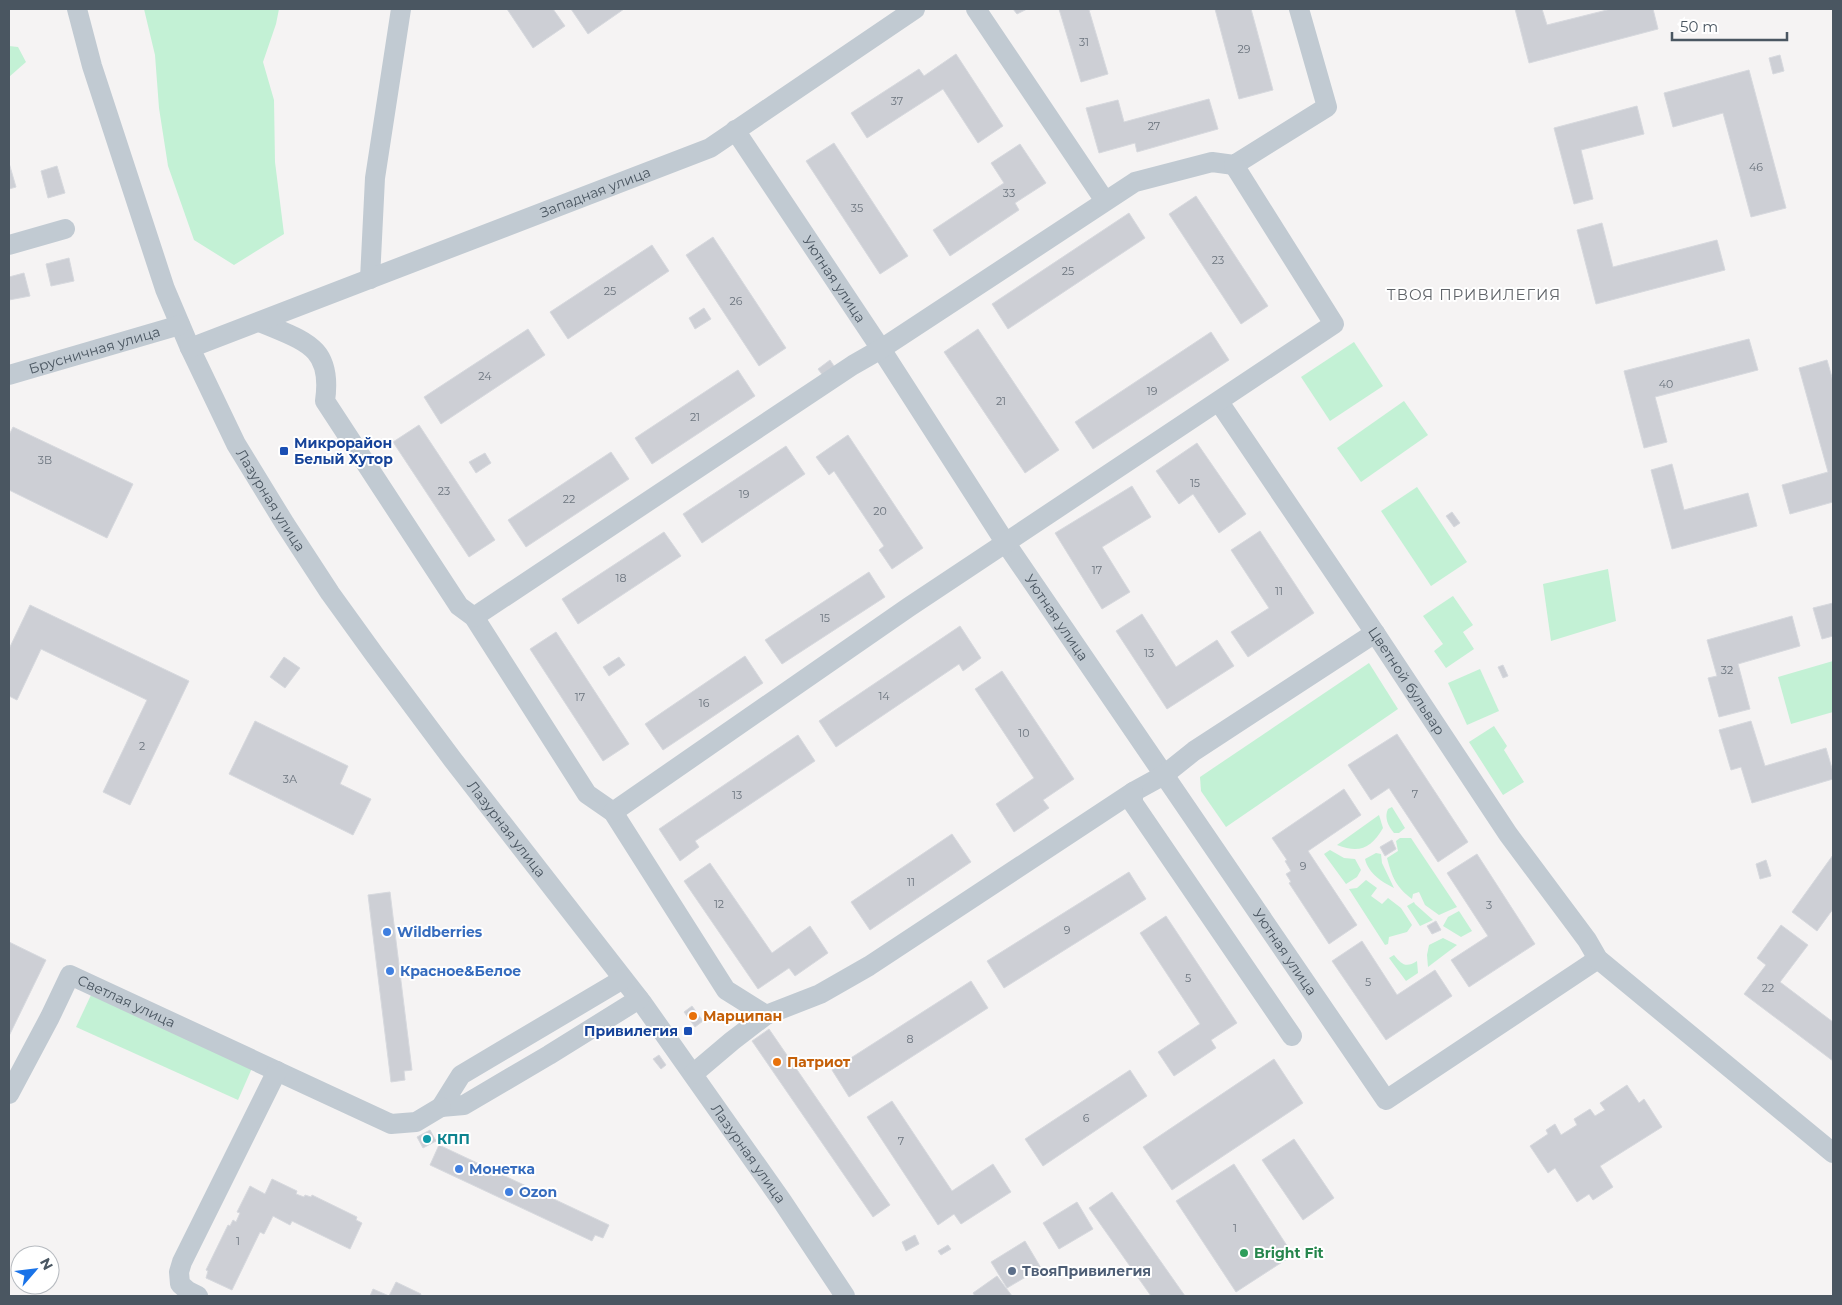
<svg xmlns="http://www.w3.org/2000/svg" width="1842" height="1305" viewBox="0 0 1842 1305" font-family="Montserrat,sans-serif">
	<rect width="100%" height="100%" fill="#f5f3f3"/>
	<!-- green -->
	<g fill="#c3f1d5">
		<path d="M 144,9 L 279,9 L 276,24 L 263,62 L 274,100 L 275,162 L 284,234 L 234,265 L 194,240 L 168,166 L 159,108 L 155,55 Z"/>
		<path d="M 9,46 L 18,47 L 26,62 L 9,77 Z"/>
		<path d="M 1354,342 L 1383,386 L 1330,421 L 1301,377 Z"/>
		<path d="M 1404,401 L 1428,435 L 1361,482 L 1337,448 Z"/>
		<path d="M 1417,487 L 1467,562 L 1431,586 L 1381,511 Z"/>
		<path d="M 1608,569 L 1616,621 L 1551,641 L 1543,584 Z"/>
		<path d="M 1453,596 L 1473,625 L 1463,632 L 1474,649 L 1446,668 L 1434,651 L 1443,644 L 1423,616 Z"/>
		<path d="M 1833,661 L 1833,712 L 1791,724 L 1778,677 Z"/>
		<path d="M 1369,663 L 1398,709 L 1226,827 L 1201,791 L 1200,777 Z"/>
		<path d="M 1480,669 L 1499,711 L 1467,725 L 1448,683 Z"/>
		<path d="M 1494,726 L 1507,746 L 1504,750 L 1524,782 L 1503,795 L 1469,742 Z"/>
		<path d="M 1392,807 L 1405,828 L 1399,833 L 1394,833 C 1388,826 1384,817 1388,809 Z"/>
		<path d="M 1379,815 L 1383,828 C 1371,848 1360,854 1337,845 Z"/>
		<path d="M 1400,838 L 1411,838 L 1457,907 L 1439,915 L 1425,905 L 1419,892 L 1413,894 L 1412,899 C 1396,887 1392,877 1387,858 L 1398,851 L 1396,841 Z"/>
		<path d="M 1330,850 L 1344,858 L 1355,859 L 1361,870 L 1357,877 L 1346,884 L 1324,854 Z"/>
		<path d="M 1376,853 L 1381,854 L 1382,863 L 1394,888 C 1382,882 1368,873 1365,859 Z"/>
		<path d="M 1366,880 L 1377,888 L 1371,896 L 1382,904 L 1388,898 L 1401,908 L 1412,925 L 1407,932 L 1389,937 L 1388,944 L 1385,945 L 1349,889 L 1357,888 Z"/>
		<path d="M 1414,902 L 1415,904 L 1433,920 L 1420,926 L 1407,906 Z"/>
		<path d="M 1459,911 L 1472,931 L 1461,937 L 1443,926 L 1448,917 Z"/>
		<path d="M 1443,938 L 1457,945 L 1428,967 L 1427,955 L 1429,945 Z"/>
		<path d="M 1394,955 C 1402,965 1406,968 1417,961 L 1418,973 L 1406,981 L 1389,958 Z"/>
		<path d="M 91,995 L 252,1068 L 238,1100 L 76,1027 Z"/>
	</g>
	<!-- building -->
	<g fill="#cdcfd5" stroke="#d7d9de">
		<path d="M 507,9 L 553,9 L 565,26 L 533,48 Z"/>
		<path d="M 571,9 L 624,9 L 588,34 Z"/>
		<path d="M 1013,9 L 1027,9 L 1017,14 Z"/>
		<path d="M 1059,9 L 1095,9 L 1089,10 L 1108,74 L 1081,82 Z"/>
		<path d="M 1215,9 L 1251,9 L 1273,90 L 1239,99 Z"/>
		<path d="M 1515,9 L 1542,9 L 1547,25 L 1611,9 L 1653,9 L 1658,29 L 1529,63 Z"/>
		<path d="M 956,54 L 1003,126 L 978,143 L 943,89 L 867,138 L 851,113 L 919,69 L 924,76 Z"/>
		<path d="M 1780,55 L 1784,71 L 1773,74 L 1769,58 Z"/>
		<path d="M 1749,70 L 1786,208 L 1751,217 L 1723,113 L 1673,127 L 1664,93 Z"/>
		<path d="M 1209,99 L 1218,129 L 1137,152 L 1135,143 L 1099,153 L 1086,108 L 1118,100 L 1124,122 Z"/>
		<path d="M 1637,106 L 1644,134 L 1581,150 L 1593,199 L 1574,204 L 1554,128 Z"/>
		<path d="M 834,143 L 908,256 L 880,274 L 806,161 Z"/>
		<path d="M 1020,144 L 1046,183 L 1015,203 L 1019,210 L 950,256 L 933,230 L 1004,183 L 991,163 Z"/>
		<path d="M 9,163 L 16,187 L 9,189 Z"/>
		<path d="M 57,166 L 65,193 L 48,198 L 41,171 Z"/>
		<path d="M 1196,196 L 1268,306 L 1241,324 L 1169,214 Z"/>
		<path d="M 1129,213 L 1145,238 L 1008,329 L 992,304 Z"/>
		<path d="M 1602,223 L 1613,267 L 1717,240 L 1725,270 L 1596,304 L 1577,230 Z"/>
		<path d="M 713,237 L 786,348 L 759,366 L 686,255 Z"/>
		<path d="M 652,245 L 669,271 L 568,339 L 550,312 Z"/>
		<path d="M 69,258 L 74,281 L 51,286 L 46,264 Z"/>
		<path d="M 24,273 L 30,296 L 9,300 L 9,277 Z"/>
		<path d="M 704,308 L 711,319 L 695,329 L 689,318 Z"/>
		<path d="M 528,329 L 545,355 L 441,424 L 424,397 Z"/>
		<path d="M 978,329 L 1059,450 L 1025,473 L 944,352 Z"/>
		<path d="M 1211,332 L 1229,360 L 1093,449 L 1075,422 Z"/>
		<path d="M 1749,339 L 1758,370 L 1655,397 L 1667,442 L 1644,448 L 1624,371 Z"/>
		<path d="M 830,360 L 836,369 L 824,377 L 818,369 Z"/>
		<path d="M 1827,360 L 1833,381 L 1833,502 L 1790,514 L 1782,485 L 1828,472 L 1799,368 Z"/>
		<path d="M 738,370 L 755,396 L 652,464 L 635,438 Z"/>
		<path d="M 419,425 L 495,540 L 469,557 L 393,442 Z"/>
		<path d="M 13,427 L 133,484 L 107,538 L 9,490 L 9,435 Z"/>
		<path d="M 848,435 L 923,548 L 892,569 L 879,550 L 884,546 L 834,471 L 829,475 L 816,457 Z"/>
		<path d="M 1197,443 L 1246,514 L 1219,533 L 1193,494 L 1179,504 L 1156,471 Z"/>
		<path d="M 786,446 L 805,474 L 702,543 L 683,514 Z"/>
		<path d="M 611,452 L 629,479 L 526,547 L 508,520 Z"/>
		<path d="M 485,453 L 491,463 L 476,473 L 469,462 Z"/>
		<path d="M 1672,464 L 1684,510 L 1748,493 L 1757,526 L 1672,549 L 1651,470 Z"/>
		<path d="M 1132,486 L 1151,517 L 1102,547 L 1130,592 L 1102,609 L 1055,533 Z"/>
		<path d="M 1452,512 L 1460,523 L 1454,527 L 1446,516 Z"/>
		<path d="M 1260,531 L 1314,613 L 1248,657 L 1231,632 L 1269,608 L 1231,550 Z"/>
		<path d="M 664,532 L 681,556 L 578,624 L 562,599 Z"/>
		<path d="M 869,572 L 885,597 L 782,664 L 765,640 Z"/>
		<path d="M 1833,603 L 1833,636 L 1822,639 L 1813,608 Z"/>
		<path d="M 30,605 L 189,681 L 130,805 L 103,792 L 147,700 L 41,649 L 17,700 L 9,696 L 9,649 Z"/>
		<path d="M 1142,614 L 1176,667 L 1217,640 L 1234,666 L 1167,709 L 1116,631 Z"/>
		<path d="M 1792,616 L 1800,646 L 1738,664 L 1750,709 L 1719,717 L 1708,678 L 1717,676 L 1707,640 Z"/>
		<path d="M 960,626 L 981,658 L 963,671 L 959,664 L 836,747 L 819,721 Z"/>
		<path d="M 556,632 L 629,744 L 603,761 L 530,649 Z"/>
		<path d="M 745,656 L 763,683 L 663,750 L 645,724 Z"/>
		<path d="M 284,657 L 300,668 L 285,688 L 270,677 Z"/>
		<path d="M 619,657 L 625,665 L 609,676 L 603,667 Z"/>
		<path d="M 1503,665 L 1508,676 L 1503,678 L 1498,667 Z"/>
		<path d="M 1002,671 L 1074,779 L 1043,800 L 1049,808 L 1014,832 L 996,804 L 1034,778 L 975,689 Z"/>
		<path d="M 255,721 L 348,766 L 340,784 L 371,799 L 353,835 L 229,774 Z"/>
		<path d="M 1751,721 L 1765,766 L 1826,748 L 1833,772 L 1833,779 L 1752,803 L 1741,767 L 1731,770 L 1719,730 Z"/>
		<path d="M 1397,734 L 1468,842 L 1438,862 L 1389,788 L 1371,800 L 1348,765 Z"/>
		<path d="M 798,735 L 815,761 L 695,841 L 699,847 L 680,861 L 659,829 Z"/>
		<path d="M 1344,789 L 1361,815 L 1308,851 L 1357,925 L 1329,944 L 1289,883 L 1291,882 L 1286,874 L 1291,871 L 1285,861 L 1287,860 L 1272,838 Z"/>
		<path d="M 952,834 L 971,862 L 870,930 L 851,902 Z"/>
		<path d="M 1392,840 L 1396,849 L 1385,856 L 1380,847 Z"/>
		<path d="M 1477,854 L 1535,944 L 1469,987 L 1451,960 L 1488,936 L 1447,873 Z"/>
		<path d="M 1833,855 L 1833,909 L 1817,931 L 1792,912 Z"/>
		<path d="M 1766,860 L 1771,876 L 1760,879 L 1756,864 Z"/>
		<path d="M 710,863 L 772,953 L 810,926 L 828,953 L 795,976 L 789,968 L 758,989 L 684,881 Z"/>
		<path d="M 1129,872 L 1146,899 L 1004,988 L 987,961 Z"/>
		<path d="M 390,892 L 412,1070 L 404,1071 L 405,1080 L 391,1082 L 368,895 Z"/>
		<path d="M 1166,916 L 1237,1023 L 1211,1040 L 1216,1048 L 1174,1076 L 1158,1052 L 1200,1024 L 1140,933 Z"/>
		<path d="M 1436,921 L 1441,930 L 1432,934 L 1427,926 Z"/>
		<path d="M 1781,925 L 1808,945 L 1780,982 L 1833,1022 L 1833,1061 L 1744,994 L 1766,965 L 1757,958 Z"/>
		<path d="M 1362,941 L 1397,995 L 1435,970 L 1452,996 L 1386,1040 L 1332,961 Z"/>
		<path d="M 9,942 L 46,960 L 9,1036 Z"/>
		<path d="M 971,981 L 988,1008 L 849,1097 L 832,1070 Z"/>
		<path d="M 692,1006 L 703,1021 L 695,1027 L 684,1012 Z"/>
		<path d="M 769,1029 L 890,1205 L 873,1217 L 752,1041 Z"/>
		<path d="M 659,1055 L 666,1065 L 661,1069 L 653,1059 Z"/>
		<path d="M 1274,1059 L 1303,1103 L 1172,1190 L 1143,1147 Z"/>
		<path d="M 1130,1070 L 1147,1096 L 1043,1166 L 1025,1139 Z"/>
		<path d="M 1627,1085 L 1639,1103 L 1644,1099 L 1662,1127 L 1600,1166 L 1613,1187 L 1593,1200 L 1589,1194 L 1577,1202 L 1555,1168 L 1548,1173 L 1530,1146 L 1548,1134 L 1546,1130 L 1555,1124 L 1561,1135 L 1577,1125 L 1574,1119 L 1590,1109 L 1595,1116 L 1605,1110 L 1600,1103 Z"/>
		<path d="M 892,1101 L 952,1191 L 993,1164 L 1011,1192 L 961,1224 L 954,1214 L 938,1225 L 867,1117 Z"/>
		<path d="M 430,1130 L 436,1141 L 423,1148 L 417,1137 Z"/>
		<path d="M 1294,1139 L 1334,1198 L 1303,1220 L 1262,1160 Z"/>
		<path d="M 439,1145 L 609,1225 L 603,1238 L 595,1235 L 592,1241 L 430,1165 Z"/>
		<path d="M 1234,1164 L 1293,1255 L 1236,1292 L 1176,1201 Z"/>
		<path d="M 272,1179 L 297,1191 L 296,1194 L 304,1197 L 305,1195 L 311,1197 L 312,1195 L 357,1217 L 356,1220 L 362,1223 L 350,1249 L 292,1221 L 290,1225 L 273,1216 L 264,1234 L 260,1232 L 232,1290 L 206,1278 L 208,1271 L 206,1270 L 228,1225 L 230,1226 L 233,1220 L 236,1222 L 240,1213 L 237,1212 L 250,1186 L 265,1194 Z"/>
		<path d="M 1112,1192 L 1185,1296 L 1151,1296 L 1089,1208 Z"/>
		<path d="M 1077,1202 L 1093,1229 L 1059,1249 L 1043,1223 Z"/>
		<path d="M 915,1235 L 919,1244 L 906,1251 L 902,1242 Z"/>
		<path d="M 1025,1241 L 1041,1268 L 1007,1288 L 991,1262 Z"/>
		<path d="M 948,1245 L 951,1249 L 941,1255 L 938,1251 Z"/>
		<path d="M 997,1276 L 1012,1296 L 975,1296 L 973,1293 Z"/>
		<path d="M 396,1282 L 421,1294 L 420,1296 L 389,1296 Z"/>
		<path d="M 373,1289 L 389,1296 L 370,1296 Z"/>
	</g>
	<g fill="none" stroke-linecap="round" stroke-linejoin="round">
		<!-- minor -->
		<g stroke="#c1cad2" stroke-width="20">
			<path id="s1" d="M 77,9 L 92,66 L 165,289 L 190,348 L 236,444 L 285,524 L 330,593 L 374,654 L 453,760 L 643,1004 L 782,1201 L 845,1296"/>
			<path d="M 976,9 L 1105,201"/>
			<path id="s2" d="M 735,130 L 881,349 L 1005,542 L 1386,1100 L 1598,959"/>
			<path d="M 9,245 L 65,229"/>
			<path d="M 370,279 L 375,178 L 401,9"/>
			<path d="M 260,322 C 304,341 333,346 325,401 L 459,606 L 474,617 L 587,794 L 613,812 L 726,990 L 766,1015 L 820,994 L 869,966 L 1133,792 L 1164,775 L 1194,751 L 1375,633"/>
			<path id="s3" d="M 190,348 L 710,148 L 915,9"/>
			<path id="s4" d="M 9,375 L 180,325"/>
			<path id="s5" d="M 1219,402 L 1375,633 L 1508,834 L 1587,940 L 1598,959 L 1833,1153"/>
			<path d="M 474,617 L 853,365 L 881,349 L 1135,182 L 1212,162 L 1234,165 L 1327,107 L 1299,9"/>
			<path d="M 1133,792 L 1133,803 L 1292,1036"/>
			<path d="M 613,812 L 909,607 L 1334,324 L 1234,165"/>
			<path d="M 623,979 L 461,1075 L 441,1107 L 464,1105 L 549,1055 L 639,999"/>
			<path d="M 693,1074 L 732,1041 L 766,1015"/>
			<path id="s6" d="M 9,1094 L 50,1017 L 70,975 L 391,1124 L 416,1122 L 441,1107"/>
			<path d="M 198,1296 L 188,1291 L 180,1284 L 179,1272 L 182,1262 L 277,1071"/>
		</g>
	</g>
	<!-- markers -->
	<g fill="#1a4fb4" stroke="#fff" stroke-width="2">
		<rect x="279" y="446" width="10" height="10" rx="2.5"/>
		<rect x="683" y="1026" width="10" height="10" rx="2.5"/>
	</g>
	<g fill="#3f7fe0" stroke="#fff" stroke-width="2">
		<circle cx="387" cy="932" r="5"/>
		<circle cx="390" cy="971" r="5"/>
		<circle cx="459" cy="1169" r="5"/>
		<circle cx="509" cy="1192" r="5"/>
	</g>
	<g fill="#e8710a" stroke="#fff" stroke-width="2">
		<circle cx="693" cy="1016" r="5"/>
		<circle cx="777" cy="1062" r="5"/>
	</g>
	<circle fill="#0f9aa8" stroke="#fff" stroke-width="2" cx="427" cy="1139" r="5"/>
	<circle fill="#2e9e5b" stroke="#fff" stroke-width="2" cx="1244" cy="1253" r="5"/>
	<circle fill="#5c6f8a" stroke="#fff" stroke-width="2" cx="1012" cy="1271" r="5"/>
	<g text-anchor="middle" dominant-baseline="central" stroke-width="4" stroke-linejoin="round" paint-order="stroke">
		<!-- number labels -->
		<g font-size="11" fill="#6b747e">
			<text x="1084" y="42">31</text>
			<text x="1244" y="49">29</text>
			<text x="897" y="101">37</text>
			<text x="1154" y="126">27</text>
			<text x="1756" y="167">46</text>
			<text x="1009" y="193">33</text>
			<text x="857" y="208">35</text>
			<text x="1218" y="260">23</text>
			<text x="1068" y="271">25</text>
			<text x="610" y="291">25</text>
			<text x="736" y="301">26</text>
			<text x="485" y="376">24</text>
			<text x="1666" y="384">40</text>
			<text x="1152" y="391">19</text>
			<text x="1001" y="401">21</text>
			<text x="695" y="417">21</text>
			<text x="45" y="460">3В</text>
			<text x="1195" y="483">15</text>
			<text x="444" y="491">23</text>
			<text x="744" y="494">19</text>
			<text x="569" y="499">22</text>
			<text x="880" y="511">20</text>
			<text x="1097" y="570">17</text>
			<text x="621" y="578">18</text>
			<text x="1279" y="591">11</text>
			<text x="825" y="618">15</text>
			<text x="1149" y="653">13</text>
			<text x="1727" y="670">32</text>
			<text x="884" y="696">14</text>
			<text x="580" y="697">17</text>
			<text x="704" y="703">16</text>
			<text x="1024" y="733">10</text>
			<text x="142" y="746">2</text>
			<text x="290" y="779">3А</text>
			<text x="1415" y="794">7</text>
			<text x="737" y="795">13</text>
			<text x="1303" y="866">9</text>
			<text x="911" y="882">11</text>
			<text x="719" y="904">12</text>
			<text x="1489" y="905">3</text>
			<text x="1067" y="930">9</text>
			<text x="1188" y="978">5</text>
			<text x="1368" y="982">5</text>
			<text x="1768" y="988">22</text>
			<text x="910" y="1039">8</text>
			<text x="1086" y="1118">6</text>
			<text x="901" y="1141">7</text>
			<text x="1235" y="1228">1</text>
			<text x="238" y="1241">1</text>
		</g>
		<!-- street labels -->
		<g font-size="14" fill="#4a5661" stroke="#fff">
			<text stroke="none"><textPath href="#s3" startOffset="434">Западная улица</textPath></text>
			<text stroke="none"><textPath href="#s2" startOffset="179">Уютная улица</textPath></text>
			<text stroke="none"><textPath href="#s4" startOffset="89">Брусничная улица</textPath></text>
			<text stroke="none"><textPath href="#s1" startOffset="530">Лазурная улица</textPath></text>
			<text stroke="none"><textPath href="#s2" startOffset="584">Уютная улица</textPath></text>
			<text stroke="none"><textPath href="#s5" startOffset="336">Цветной бульвар</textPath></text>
			<text stroke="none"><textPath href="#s1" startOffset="935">Лазурная улица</textPath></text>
			<text stroke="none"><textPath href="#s2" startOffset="989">Уютная улица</textPath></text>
			<text stroke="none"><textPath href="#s6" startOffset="196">Светлая улица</textPath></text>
			<text stroke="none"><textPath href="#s1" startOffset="1340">Лазурная улица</textPath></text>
		</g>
		<!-- transit labels -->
		<g font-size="14" font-weight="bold" fill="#164399" stroke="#fff" text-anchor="start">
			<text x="294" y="443">Микрорайон<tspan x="294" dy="16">Белый Хутор</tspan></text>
			<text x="678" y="1031" text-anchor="end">Привилегия</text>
		</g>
		<!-- shop labels -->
		<g font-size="14" font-weight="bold" fill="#366cbe" stroke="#fff" text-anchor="start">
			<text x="397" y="932">Wildberries</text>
			<text x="400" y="971">Красное&amp;Белое</text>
			<text x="469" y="1169">Монетка</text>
			<text x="519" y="1192">Ozon</text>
		</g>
		<!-- food labels -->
		<g font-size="14" font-weight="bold" fill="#c56008" stroke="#fff" text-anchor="start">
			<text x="703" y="1016">Марципан</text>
			<text x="787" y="1062">Патриот</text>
		</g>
		<!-- culture labels -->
		<g font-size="14" font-weight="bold" fill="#0d838f" stroke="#fff" text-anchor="start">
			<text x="437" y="1139">КПП</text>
		</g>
		<!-- leisure labels -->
		<g font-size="14" font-weight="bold" fill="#27864d" stroke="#fff" text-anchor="start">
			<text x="1254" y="1253">Bright Fit</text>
		</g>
		<!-- service labels -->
		<g font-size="14" font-weight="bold" fill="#4e5e75" stroke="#fff" text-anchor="start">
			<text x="1022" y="1271">ТвояПривилегия</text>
		</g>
		<!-- neighbourhood labels -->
		<g font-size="15" letter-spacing="1" fill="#5f6368" stroke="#fff">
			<text x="1474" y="294">ТВОЯ ПРИВИЛЕГИЯ</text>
		</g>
	</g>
	<!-- border -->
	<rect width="1842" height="1305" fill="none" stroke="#4a5661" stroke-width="20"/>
	<!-- north arrow -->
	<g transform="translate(35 1270) rotate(62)"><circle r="24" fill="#ffffff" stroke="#b7bbc0"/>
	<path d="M0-4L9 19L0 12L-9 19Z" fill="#1a73e8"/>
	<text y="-8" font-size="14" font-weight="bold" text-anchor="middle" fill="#4a5661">N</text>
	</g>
	<!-- scale -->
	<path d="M1672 32v8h115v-8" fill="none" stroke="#4a5661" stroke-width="2.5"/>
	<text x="1680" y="32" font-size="15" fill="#4a5661" stroke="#ffffff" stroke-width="4" paint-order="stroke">50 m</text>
</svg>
